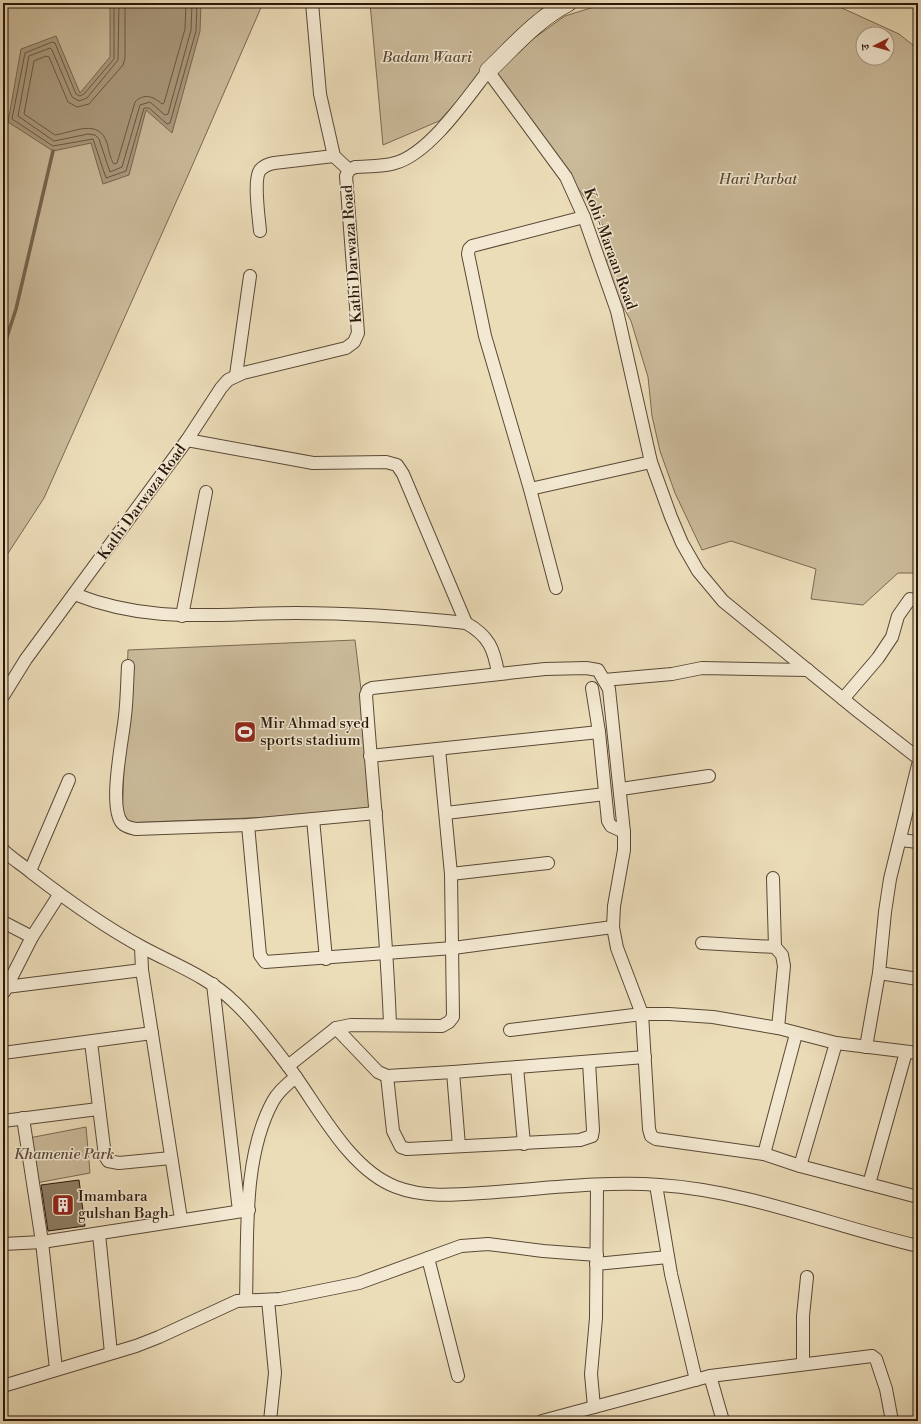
<svg xmlns="http://www.w3.org/2000/svg" width="921" height="1424" viewBox="0 0 921 1424" font-family="'Libre Bodoni','Noto Serif Devanagari',serif">
	<rect width="100%" height="100%" fill="#ecddb9"/>
	<filter id="stains"><feTurbulence type="fractalNoise" baseFrequency=".005" numOctaves="4"/><feColorMatrix values="0 0 0 0 .2 0 0 0 0 .09 0 0 0 0 .02 0 0 0 .5 -.17"/></filter>
	<radialGradient id="worn" r=".72"><stop offset=".6" stop-color="#630" stop-opacity="0"/><stop offset="1" stop-color="#630" stop-opacity=".3"/></radialGradient>
	<!-- green -->
	<g fill="#cbbb9b" stroke="#7a6952" fill-rule="evenodd">
		<path d="M 3,3 L 263,3 L 189,173 L 44,498 L 3,561 Z"/>
		<path d="M 370,3 L 547,3 L 439,121 L 383,145 Z"/>
		<path d="M 607,3 L 831,3 L 899,34 L 918,49 L 918,573 L 898,573 L 863,605 L 811,599 L 816,569 L 731,541 L 702,550 L 675,493 L 660,451 L 652,416 L 648,377 L 631,321 L 604,272 L 611,243 L 596,212 L 488,71 L 565,16 ZM 863,34 L 887,34 L 887,58 L 863,58 Z"/>
		<path d="M 355,640 L 376,813 L 122,823 L 128,650 Z"/>
		<path d="M 86,1127 L 90,1173 L 36,1183 L 29,1138 Z"/>
	</g>
	<!-- water -->
	<path fill="#aa9a7e" stroke="#766650" d="M 110,3 L 201,3 L 200,31 L 172,133 L 146,110 L 129,175 L 103,184 L 91,143 L 53,151 L 8,122 L 21,49 L 56,36 L 80,93 L 110,57 Z"/>
	<g fill="none" stroke-linecap="round" stroke-linejoin="round">
		<!-- shore -->
		<g stroke="#6a5844" stroke-width="1">
			<path d="M 114,3 L 114,59 L 84,94 L 80,96 L 76,94 L 55,43 L 52,42 L 25,53 L 12,119 L 53,146 L 93,139 L 106,178 L 126,171 L 144,108 L 149,108 L 167,124 L 170,123 L 196,31 L 197,3"/>
			<path d="M 119,3 L 118,60 L 87,98 L 79,101 L 72,97 L 52,50 L 50,48 L 29,56 L 18,116 L 54,141 L 88,134 L 95,135 L 99,139 L 110,172 L 122,167 L 140,105 L 150,102 L 165,115 L 168,114 L 191,30 L 192,3"/>
			<path d="M 125,3 L 125,58 L 123,65 L 89,104 L 77,107 L 68,102 L 49,57 L 46,56 L 34,61 L 24,114 L 55,135 C 74,132 99,118 107,143 C 109,150 110,159 114,164 L 117,163 L 135,102 C 144,93 153,96 162,104 L 164,103 L 185,29 L 186,3"/>
		</g>
		<!-- stream -->
		<path stroke="#766650" stroke-width="3.5" d="M 3,349 L 16,309 L 53,151"/>
	</g>
	<!-- building -->
	<path fill="#8e7e65" stroke="#29170a" d="M 79,1180 L 85,1226 L 48,1231 L 41,1185 Z"/>
	<g fill="none" stroke-linecap="round" stroke-linejoin="round">
		<!-- street casing -->
		<g stroke="#5a4836" stroke-width="14">
			<g id="street">
				<path d="M 312,3 L 320,94 L 334,156 L 349,170"/>
				<path d="M 260,231 C 259,218 253,180 260,170 C 264,166 268,164 274,163 L 334,156"/>
				<path d="M 236,375 L 250,276"/>
				<path d="M 187,440 L 313,463 L 386,462 L 397,465 L 403,474 L 466,623"/>
				<path d="M 530,489 L 651,462"/>
				<path d="M 556,588 L 530,489 L 485,336 L 468,254 L 469,249 L 472,246 L 584,217"/>
				<path d="M 74,594 C 153,625 216,613 296,613 C 353,613 410,617 466,623 C 489,636 494,649 498,673"/>
				<path d="M 182,616 L 206,492"/>
				<path d="M 128,666 C 127,683 127,699 125,716 C 123,738 108,806 122,823 C 125,827 132,828 136,829 L 248,825 L 376,813"/>
				<path d="M 604,680 L 672,674 L 702,668 L 808,670"/>
				<path d="M 592,688 L 599,732 L 608,821 L 611,826 L 624,832"/>
				<path d="M 3,696 L 26,659 L 187,440 L 221,388 L 228,380 L 243,373 L 346,348 L 354,342 L 358,333 L 346,176 L 349,170 L 355,167 C 368,166 382,167 395,163 C 429,154 467,98 488,71 L 566,177 L 584,217 L 617,311 L 651,462 L 671,517 L 682,543 L 698,571 L 723,601 L 859,712 L 918,758"/>
				<path d="M 843,699 L 878,658 L 892,637 L 898,616 L 910,599 L 918,601"/>
				<path d="M 370,756 L 599,732"/>
				<path d="M 621,789 L 709,776"/>
				<path d="M 446,813 L 605,794"/>
				<path d="M 313,819 L 326,959"/>
				<path d="M 248,825 L 260,955 L 265,962 L 453,948 L 613,927"/>
				<path d="M 900,840 L 918,842"/>
				<path d="M 3,850 C 12,859 23,865 32,873 C 67,900 103,926 142,947 C 173,964 207,976 233,1001 C 251,1017 273,1046 288,1066 C 317,1104 348,1169 396,1187 C 427,1199 463,1194 496,1192 C 549,1188 608,1181 660,1185 C 749,1191 832,1226 918,1246"/>
				<path d="M 30,871 L 69,780"/>
				<path d="M 451,874 L 548,863"/>
				<path d="M 773,878 L 775,947"/>
				<path d="M 3,922 L 32,937"/>
				<path d="M 702,943 L 775,947 L 782,955 L 784,966 L 778,1028"/>
				<path d="M 141,947 L 142,970 L 181,1219"/>
				<path d="M 879,973 L 918,979"/>
				<path d="M 213,984 L 239,1211"/>
				<path d="M 6,987 L 142,970"/>
				<path d="M 4,992 L 32,937 L 59,895"/>
				<path d="M 390,1025 C 386,915 374,805 366,695 L 368,690 L 372,688 L 545,669 L 586,668 L 598,670 L 609,689 L 624,832 L 624,850 L 614,906 L 613,927 L 617,948 L 642,1014 L 649,1129 L 651,1136 L 656,1139 L 764,1154 L 800,1166 L 918,1197"/>
				<path d="M 336,1028 L 378,1072 L 387,1076 L 453,1072 L 645,1057"/>
				<path d="M 510,1030 L 642,1014 L 669,1014 L 713,1017 L 778,1028 L 836,1043 L 918,1053"/>
				<path d="M 91,1042 L 105,1156 L 108,1161 L 119,1163 L 171,1158"/>
				<path d="M 866,1047 L 879,973 L 885,912 L 890,879 L 918,765"/>
				<path d="M 3,1053 L 152,1033"/>
				<path d="M 288,1066 L 336,1028 L 351,1025 L 442,1026 L 449,1022 L 453,1017 L 451,874 L 439,749"/>
				<path d="M 517,1067 L 524,1144"/>
				<path d="M 453,1072 L 459,1146"/>
				<path d="M 387,1076 L 393,1131 L 401,1147 L 407,1149 L 580,1140 L 592,1136 L 593,1130 L 589,1062"/>
				<path d="M 23,1118 L 42,1242 L 56,1369"/>
				<path d="M 3,1121 L 98,1109"/>
				<path d="M 764,1154 L 796,1034"/>
				<path d="M 800,1166 L 836,1043"/>
				<path d="M 869,1184 L 906,1052"/>
				<path d="M 656,1185 L 671,1274 L 696,1380"/>
				<path d="M 99,1234 L 111,1353"/>
				<path d="M 3,1244 L 42,1242 L 249,1210"/>
				<path d="M 428,1258 L 458,1376"/>
				<path d="M 596,1264 L 668,1257"/>
				<path d="M 246,1299 C 248,1237 242,1158 273,1101 C 278,1092 287,1084 296,1077"/>
				<path d="M 268,1300 L 275,1373 L 270,1421"/>
				<path d="M 803,1364 L 803,1316 L 807,1277"/>
				<path d="M 710,1376 L 723,1421"/>
				<path d="M 3,1386 L 136,1346 L 159,1337 L 237,1301 L 280,1299 L 359,1283 L 461,1246 L 488,1244 L 543,1251 L 597,1255"/>
				<path d="M 594,1407 L 591,1374 L 596,1318 L 597,1186"/>
				<path d="M 542,1421 L 710,1376 L 872,1356 L 876,1359 L 886,1389 L 892,1421"/>
			</g>
		</g>
		<!-- secondary casing -->
		<g stroke="#29170a" stroke-width="18">
			<path id="secondary" d="M 488,71 C 513,47 537,19 568,3"/>
		</g>
		<!-- street -->
		<use href="#street" stroke="#f3e9d2" stroke-width="12"/>
		<!-- secondary -->
		<use href="#secondary" stroke="#f3e9d2" stroke-width="17"/>
	</g>
	<!-- icons -->
	<defs>
		<g id="stadium-square" transform="scale(1.15)"><rect x="-9" y="-9" width="18" height="18" rx="4" fill="#8f2418" stroke="#f3e9d2"/><path d="M0-5a6.5 5 0 1 0 0 10a6.5 5 0 1 0 0-10ZM-3.5-1.8h7v3.6h-7Z" fill="#fff"/></g>
		<g id="building-square" transform="scale(1.15)"><rect x="-9" y="-9" width="18" height="18" rx="4" fill="#8f2418" stroke="#f3e9d2"/><path d="M-4-6H4V6H1V3H-1V6H-4ZM-2.5-4.3h1.7v1.8h-1.7ZM.8-4.3h1.7v1.8H.8ZM-2.5-1h1.7V.8h-1.7ZM.8-1h1.7V.8H.8Z" fill="#fff"/></g>
	</defs>
	<g fill-rule="evenodd">
		<use href="#stadium-square" x="245" y="732"/>
		<use href="#building-square" x="63" y="1205"/>
	</g>
	<g text-anchor="middle" dominant-baseline="central" stroke-width="3" stroke-linejoin="round" paint-order="stroke">
		<!-- park labels -->
		<g font-size="15" font-style="italic" fill="#5a4836" stroke="#f3e9d2">
			<text x="427" y="57">Badam Waari</text>
			<text x="758" y="179">Hari Parbat</text>
			<text x="64" y="1154">Khamenie Park</text>
		</g>
		<!-- street labels -->
		<g font-size="15" fill="#29170a" stroke="#f3e9d2">
			<text transform="translate(610 249) rotate(70)">Kohi-Maraan Road</text>
			<text transform="translate(352 254) rotate(-94)">Kathi Darwaza Road</text>
			<text transform="translate(142 502) rotate(-54)">Kathi Darwaza Road</text>
		</g>
		<!-- poi labels -->
		<g font-size="15" fill="#29170a" stroke="#f3e9d2" text-anchor="start">
			<text x="260" y="723">Mir Ahmad syed<tspan x="260" dy="17">sports stadium</tspan></text>
			<text x="78" y="1196">Imambara<tspan x="78" dy="17">gulshan Bagh</tspan></text>
		</g>
	</g>
	<!-- margin -->
	<rect width="921" height="1424" fill="none" stroke="#ecddb9" stroke-width="16"/>
	<rect x="4" y="4" width="913" height="1416" fill="none" stroke="#29170a" stroke-width="2"/>
	<rect x="8" y="8" width="905" height="1408" fill="none" stroke="#29170a"/>
	<!-- north arrow -->
	<g transform="translate(875 46) rotate(264)"><circle r="19" fill="#f3e9d2" stroke="#a29582"/>
	<path d="M0-3L7 15L0 10L-7 15Z" fill="#8f2418"/>
	<text y="-6" font-size="11" font-weight="bold" text-anchor="middle" fill="#29170a">उ</text>
	</g>
	<rect width="100%" height="100%" filter="url(#stains)"/>
	<rect width="100%" height="100%" fill="url(#worn)"/>
</svg>
